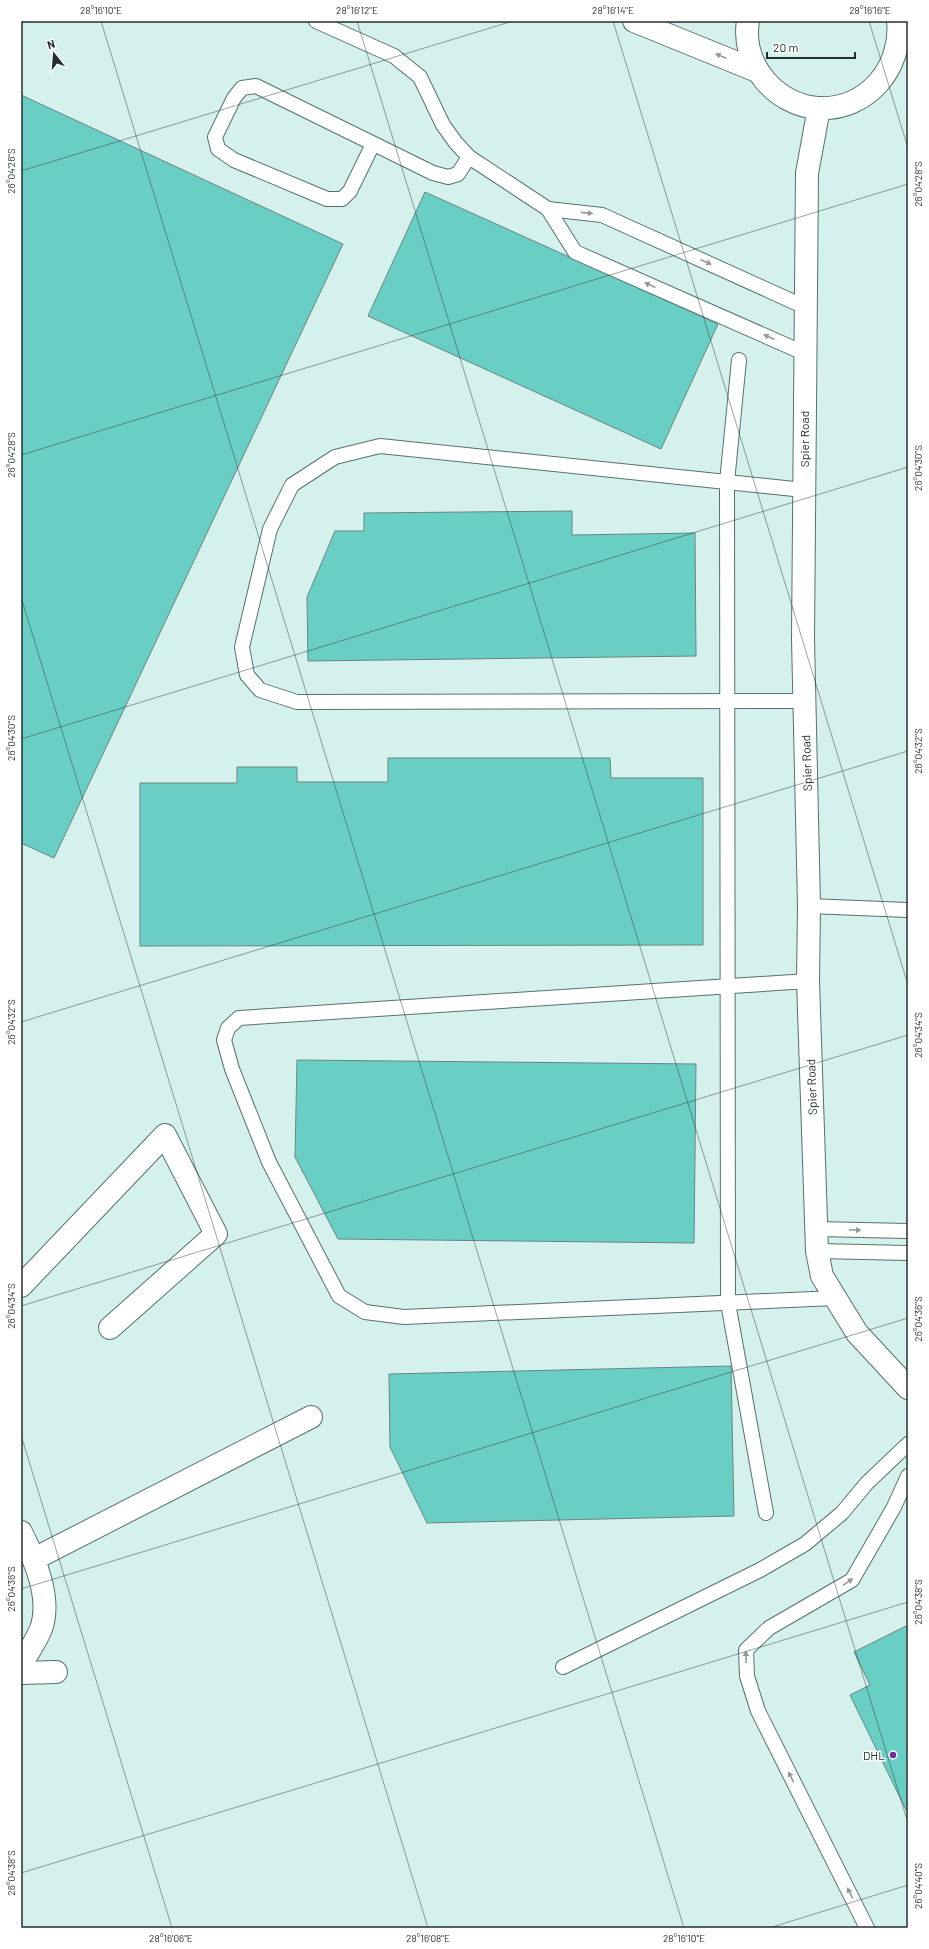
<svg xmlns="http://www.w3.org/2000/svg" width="929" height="1949" viewBox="0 0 929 1949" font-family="Barlow,sans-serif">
	<rect width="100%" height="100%" fill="#d4f1ed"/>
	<!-- building -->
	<g fill="#69cfc4" stroke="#6b8581">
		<path d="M 21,95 L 343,244 L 54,858 L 21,843 Z"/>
		<path d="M 425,192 L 718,324 L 661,449 L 368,316 Z"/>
		<path d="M 572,511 L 572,535 L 695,533 L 696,656 L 308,661 L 307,597 L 335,531 L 364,531 L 364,513 Z"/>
		<path d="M 388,758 L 610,758 L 611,778 L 703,778 L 703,945 L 140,946 L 140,783 L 237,783 L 237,767 L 297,767 L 297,782 L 388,782 Z"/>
		<path d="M 297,1060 L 696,1064 L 694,1243 L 338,1239 L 295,1157 Z"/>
		<path d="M 731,1366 L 734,1516 L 427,1523 L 390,1447 L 389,1374 Z"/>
		<path d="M 908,1625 L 908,1814 L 850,1695 L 870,1685 L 854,1652 Z"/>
	</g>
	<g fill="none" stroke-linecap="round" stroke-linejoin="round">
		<!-- lane casing -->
		<g stroke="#57716d" stroke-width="16">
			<g id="lane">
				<path d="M 316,21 L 394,56 L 420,77 L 443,125 L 456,143 L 469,157 L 548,209 L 575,252 L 804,353"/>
				<path d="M 373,144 L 350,191 L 342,199 L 327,199 L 234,160 L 218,149 L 215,137 L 234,98 L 242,88 L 256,86 L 433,173 L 448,177 L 458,174 L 469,157"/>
				<path d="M 548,209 L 602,215 L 805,307"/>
				<path d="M 739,360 L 727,482 L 728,1303 L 766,1513"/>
				<path d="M 804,490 L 380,446 L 335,457 L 292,485 L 270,529 L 242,647 L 247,675 L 260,690 L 297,702 L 804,701"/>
				<path d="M 809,906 L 908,910"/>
				<path d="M 808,981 L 239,1018 L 228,1028 L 224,1040 L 232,1069 L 269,1162 L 339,1296 L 365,1312 L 404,1317 L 835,1298"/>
				<path d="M 816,1229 L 908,1231"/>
				<path d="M 817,1251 L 908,1253"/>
				<path d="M 563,1667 L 760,1570 L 805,1544 L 842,1513 L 867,1483 L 908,1444"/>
				<path d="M 867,1928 L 758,1711 L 747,1676 L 746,1650 L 769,1628 L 852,1580 L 894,1507 L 908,1476"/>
			</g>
		</g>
		<!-- street casing -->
		<g stroke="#57716d" stroke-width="24">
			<g id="street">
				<path d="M 634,21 L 757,71"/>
				<path d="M 748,21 C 741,64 775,105 818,108 C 867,111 903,67 898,21"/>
				<path d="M 819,108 L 807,173 L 803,639 L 809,906 L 808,981 L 817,1251 L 822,1276 L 857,1333 L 908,1388"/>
				<path d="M 21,1286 L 165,1135 L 216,1234 L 110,1328"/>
				<path d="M 21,1532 C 35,1560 52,1598 41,1629 C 36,1641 28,1653 21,1664"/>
				<path d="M 34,1559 L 311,1417"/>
				<path d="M 21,1673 L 56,1672"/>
			</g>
		</g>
		<!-- lane -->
		<use href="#lane" stroke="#fff" stroke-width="14"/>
		<!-- street -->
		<use href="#street" stroke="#fff" stroke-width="22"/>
	</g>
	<!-- one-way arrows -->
	<defs><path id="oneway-solid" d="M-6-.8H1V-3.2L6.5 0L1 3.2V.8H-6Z"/></defs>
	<g fill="#929896">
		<use href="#oneway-solid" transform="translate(721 56) rotate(-158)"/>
		<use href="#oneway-solid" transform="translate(587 213) rotate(6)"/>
		<use href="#oneway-solid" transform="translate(706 262) rotate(24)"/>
		<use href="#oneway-solid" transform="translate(650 285) rotate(-156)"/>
		<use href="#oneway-solid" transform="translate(769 337) rotate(-156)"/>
		<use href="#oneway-solid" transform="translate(855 1230) rotate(2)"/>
		<use href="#oneway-solid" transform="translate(848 1582) rotate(-34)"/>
		<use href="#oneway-solid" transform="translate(746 1657) rotate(-92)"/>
		<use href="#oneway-solid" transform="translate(791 1777) rotate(-117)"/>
		<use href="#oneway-solid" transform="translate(850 1893) rotate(-117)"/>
	</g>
	<!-- ticks -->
	<path fill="none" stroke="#25302e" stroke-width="1" stroke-opacity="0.45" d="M 101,21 L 684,1928M 357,21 L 908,1823M 613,21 L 908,985M 869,21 L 908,148M 21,171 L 513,21M 21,455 L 908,184M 21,597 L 428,1928M 21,739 L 908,467M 21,1022 L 908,751M 21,1306 L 908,1035M 21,1435 L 172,1928M 21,1589 L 908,1318M 21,1873 L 908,1602M 769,1928 L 908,1885"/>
	<!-- markers -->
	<circle fill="#712da1" stroke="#fff" stroke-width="1.5" cx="893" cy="1755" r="4"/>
	<g text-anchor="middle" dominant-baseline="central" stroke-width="3" stroke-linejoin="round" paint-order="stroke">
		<!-- street labels -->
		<g font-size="12" fill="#25302e" stroke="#fff">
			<text transform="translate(804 439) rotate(-90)">Spier Road</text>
			<text transform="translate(806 763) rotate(-92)">Spier Road</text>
			<text transform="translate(811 1087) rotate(-92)">Spier Road</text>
		</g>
		<!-- poi labels -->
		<g font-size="12" fill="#25302e" stroke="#fff" text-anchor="end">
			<text x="885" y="1755">DHL</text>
		</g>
	</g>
	<!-- border -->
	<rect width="929" height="1949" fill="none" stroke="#ffffff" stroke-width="44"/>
	<!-- north arrow -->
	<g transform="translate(54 54) rotate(343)" stroke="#ffffff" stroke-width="3" paint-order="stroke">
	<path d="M0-3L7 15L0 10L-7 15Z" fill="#25302e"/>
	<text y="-6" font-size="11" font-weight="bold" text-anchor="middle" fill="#25302e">N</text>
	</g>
	<!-- scale -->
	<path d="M767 52v6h88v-6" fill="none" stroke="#25302e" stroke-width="2"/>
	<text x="773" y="52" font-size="12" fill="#25302e" stroke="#ffffff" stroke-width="3" paint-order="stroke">20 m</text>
	<rect x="22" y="22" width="885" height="1905" fill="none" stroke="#25302e" stroke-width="1.5"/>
	<g font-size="10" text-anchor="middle" fill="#25302e">
		<text x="101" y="14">28°16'10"E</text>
		<text x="357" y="14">28°16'12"E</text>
		<text x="613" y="14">28°16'14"E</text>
		<text x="870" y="14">28°16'16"E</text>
		<text transform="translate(11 171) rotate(-90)" y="4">26°04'26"S</text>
		<text transform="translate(918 184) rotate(-90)" y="4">26°04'28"S</text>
		<text transform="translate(11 455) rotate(-90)" y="4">26°04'28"S</text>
		<text transform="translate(918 468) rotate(-90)" y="4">26°04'30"S</text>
		<text transform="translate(11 738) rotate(-90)" y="4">26°04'30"S</text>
		<text transform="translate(918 751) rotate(-90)" y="4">26°04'32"S</text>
		<text transform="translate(11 1022) rotate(-90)" y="4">26°04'32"S</text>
		<text transform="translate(918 1035) rotate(-90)" y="4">26°04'34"S</text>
		<text transform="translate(11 1306) rotate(-90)" y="4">26°04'34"S</text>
		<text transform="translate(918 1319) rotate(-90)" y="4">26°04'36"S</text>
		<text transform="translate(11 1589) rotate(-90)" y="4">26°04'36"S</text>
		<text transform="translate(918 1602) rotate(-90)" y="4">26°04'38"S</text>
		<text transform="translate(11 1873) rotate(-90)" y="4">26°04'38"S</text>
		<text transform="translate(918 1886) rotate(-90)" y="4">26°04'40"S</text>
		<text x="171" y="1942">28°16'06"E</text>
		<text x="428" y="1942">28°16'08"E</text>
		<text x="684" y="1942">28°16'10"E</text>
	</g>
</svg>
